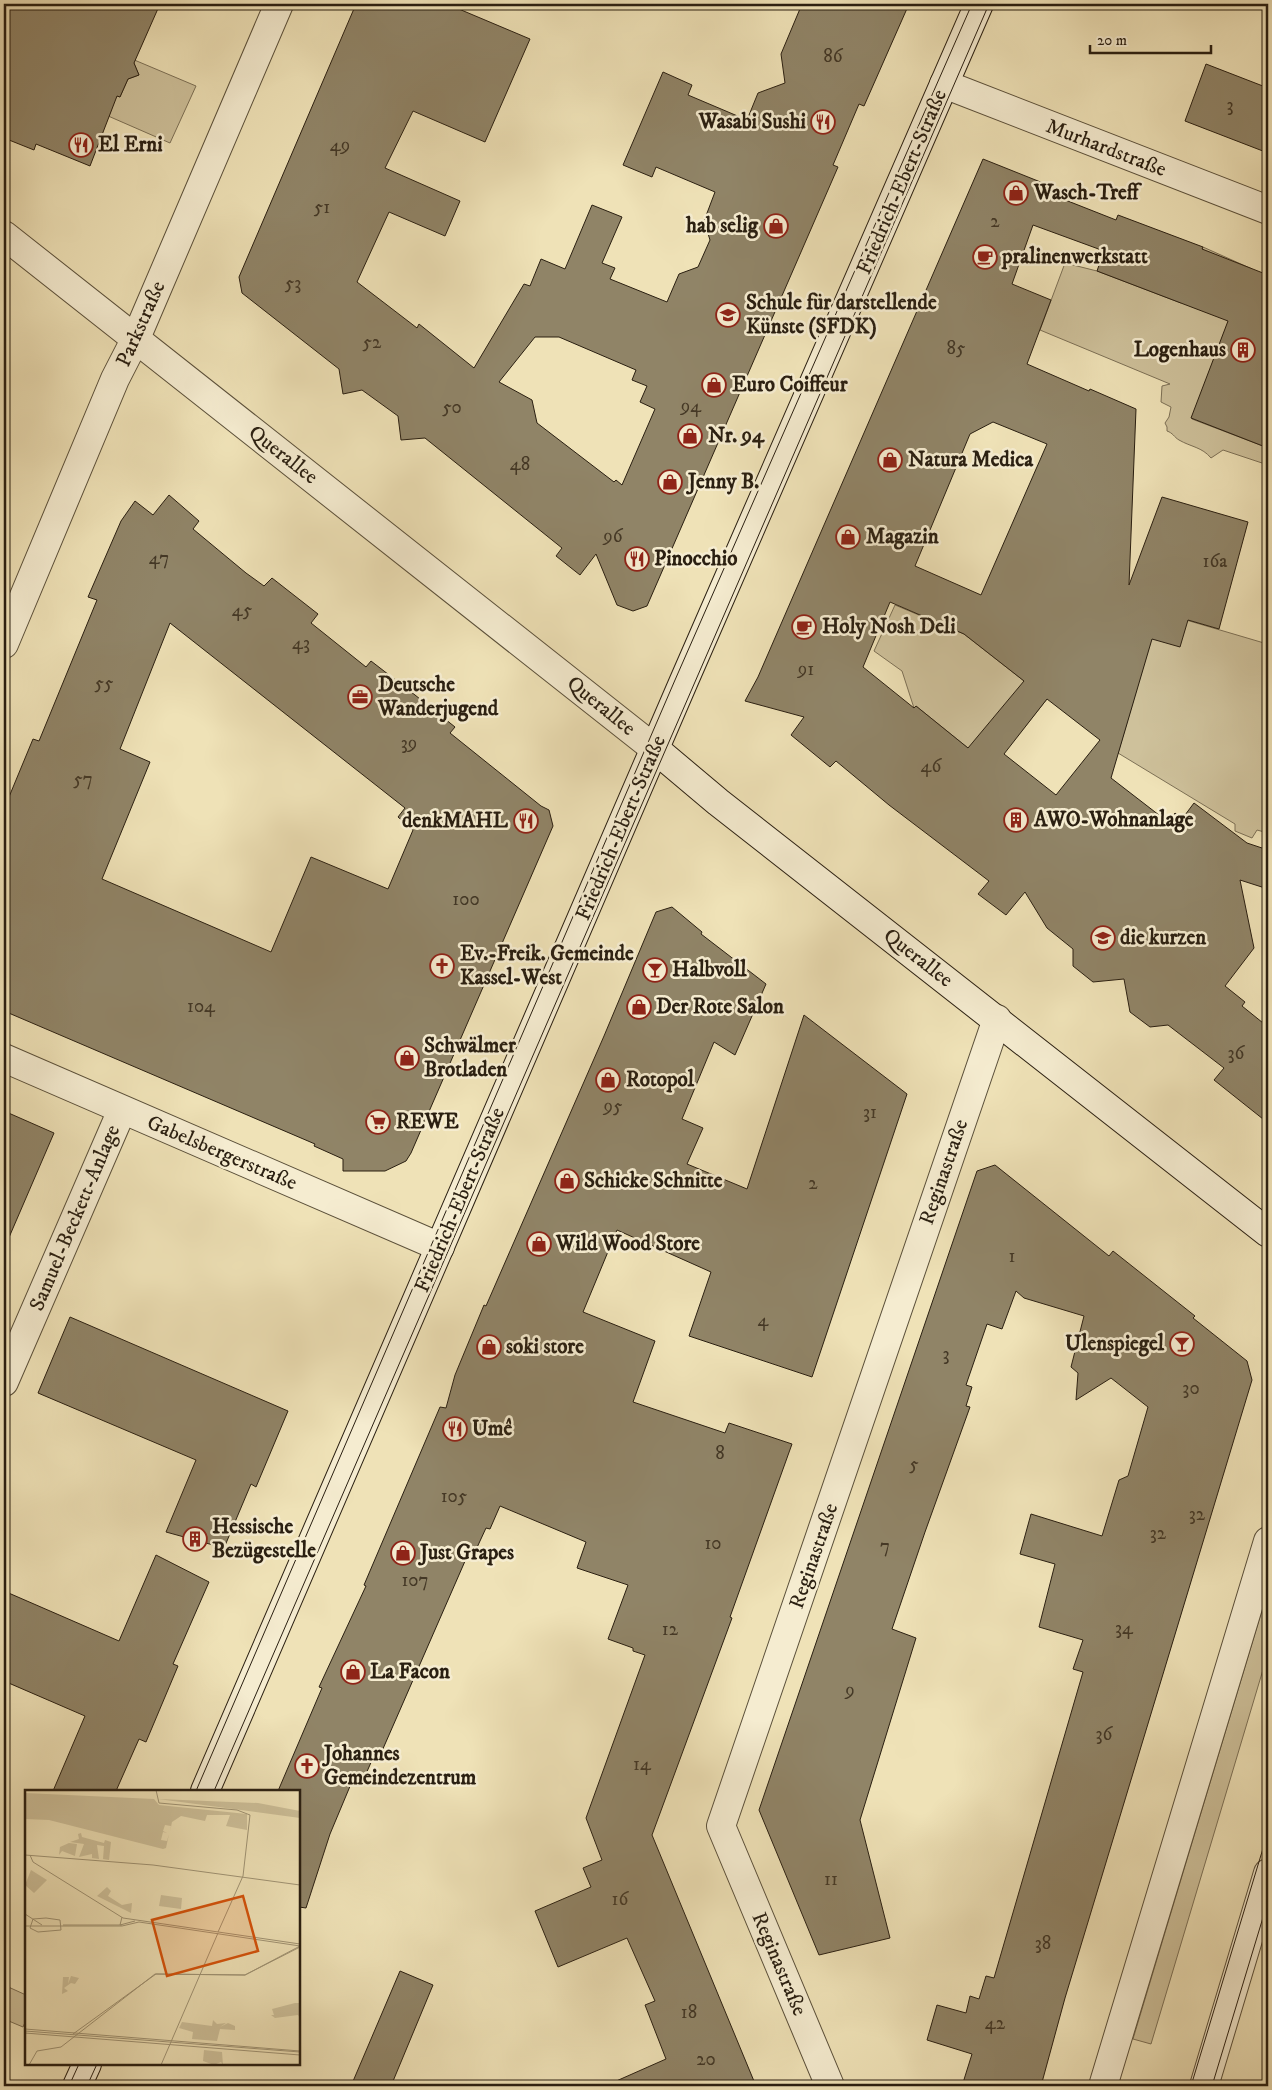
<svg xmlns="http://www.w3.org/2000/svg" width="1272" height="2090" viewBox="0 0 1272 2090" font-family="'IM FELL DW Pica',serif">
	<rect width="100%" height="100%" fill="#efe2b7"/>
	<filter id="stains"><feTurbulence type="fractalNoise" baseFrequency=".004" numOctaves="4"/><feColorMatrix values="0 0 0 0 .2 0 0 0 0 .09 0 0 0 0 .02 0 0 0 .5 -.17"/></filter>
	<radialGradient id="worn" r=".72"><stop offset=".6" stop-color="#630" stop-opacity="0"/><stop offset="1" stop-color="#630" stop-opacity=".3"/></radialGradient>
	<!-- green -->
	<g fill="#cec19b" stroke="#7c7056">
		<path d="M 132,59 L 196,86 L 170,143 L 99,112 L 108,92 L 120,97 L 128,79 L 139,75 Z"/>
		<path d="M 1203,247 L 1252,269 L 1192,419 L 1268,448 L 1268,465 L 1223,450 L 1211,458 C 1202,447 1191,447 1179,440 C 1174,437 1173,433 1167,431 L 1167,427 L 1165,423 L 1169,417 L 1171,407 L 1161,402 L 1162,386 L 1170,384 L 1040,330 L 1065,263 L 1097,271 L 1181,303 Z"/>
		<path d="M 895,605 L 964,634 L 1047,699 L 1011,744 L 968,748 L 916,706 L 914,708 L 902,671 L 874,651 Z"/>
		<path d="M 1159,612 L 1264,643 L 1268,631 L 1268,833 L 1257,830 L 1252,838 L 1235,831 L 1235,824 L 1118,753 Z"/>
		<path d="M 1268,1590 L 1268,1653 L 1151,2044 L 1133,2039 Z"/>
		<path d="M 4,1985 L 26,1995 L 26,2020 L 23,2027 L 4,2019 Z"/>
	</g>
	<!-- building -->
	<g fill="#908467" stroke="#2a1f11" fill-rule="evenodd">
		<path d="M 4,4 L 160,4 L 134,63 L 139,75 L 128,79 L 120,97 L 117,96 L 90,166 L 36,144 L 34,150 L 4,138 Z"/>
		<path d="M 356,4 L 447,4 L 530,39 L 485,142 L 413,111 L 385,168 L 460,201 L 445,236 L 389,212 L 357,282 L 417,328 L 419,324 L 474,368 L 524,284 L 530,286 L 541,259 L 565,269 L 592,205 L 622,217 L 602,263 L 615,268 L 610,279 L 667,302 L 679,274 L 698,267 L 710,240 L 704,221 L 715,192 L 656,167 L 652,177 L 623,165 L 663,72 L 692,85 L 688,95 L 747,120 L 758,93 L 785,83 L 781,54 L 802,4 L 909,4 L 864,106 L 859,104 L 833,165 L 838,167 L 647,606 L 633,611 L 617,605 L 596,554 L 580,575 L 556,556 L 562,548 L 425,438 L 401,440 L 398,416 L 362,390 L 343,394 L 339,369 L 242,293 L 239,277 ZM 535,337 L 559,337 L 636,370 L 632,380 L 647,386 L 640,402 L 655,409 L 622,485 L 616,480 L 614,482 L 537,423 L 532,400 L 499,382 Z"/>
		<path d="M 1206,64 L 1268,88 L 1268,153 L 1185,121 Z"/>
		<path d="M 983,159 L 1048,185 L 1045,192 L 1116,220 L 1118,215 L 1203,247 L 1202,249 L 1268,275 L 1268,448 L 1191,418 L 1228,321 L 1097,271 L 1104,251 L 1033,225 L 1012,284 L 1051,300 L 1027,364 L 1089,391 L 1090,389 L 1136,409 L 1129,585 L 1162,497 L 1248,522 L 1219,629 L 1188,620 L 1180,647 L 1152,639 L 1111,778 L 1168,822 L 1175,813 L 1182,819 L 1194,803 L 1247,843 L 1268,850 L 1268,889 L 1240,880 L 1254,948 L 1225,986 L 1245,1002 L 1242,1006 L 1268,1027 L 1268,1123 L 1214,1080 L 1224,1068 L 1168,1025 L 1150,1027 L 1130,1012 L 1124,979 L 1093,982 L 1073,966 L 1073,949 L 1047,928 L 1025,892 L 1006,915 L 978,894 L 989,881 L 889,805 L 836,761 L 830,767 L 791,735 L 804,717 L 745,701 L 758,677 ZM 993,422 L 1047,444 L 981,595 L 915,566 L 970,434 ZM 890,602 L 964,634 L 1024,681 L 968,748 L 916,706 L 914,708 L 863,667 ZM 1047,699 L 1100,740 L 1056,795 L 1004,754 Z"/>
		<path d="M 169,495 L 199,521 L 193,529 L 246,573 L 264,586 L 272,578 L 318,614 L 311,623 L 366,667 L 371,661 L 415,695 L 455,727 L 450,733 L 541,806 L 549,810 L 553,826 L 411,1153 L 406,1161 L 385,1171 L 343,1171 L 343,1159 L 314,1146 L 315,1144 L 4,1011 L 4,809 L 33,739 L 39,741 L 97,600 L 88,597 L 121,521 L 135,501 L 153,515 ZM 170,623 L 405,808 L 398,817 L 413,830 L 388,889 L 311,857 L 271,952 L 102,879 L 150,762 L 120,749 Z"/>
		<path d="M 672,907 L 702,932 L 701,934 L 766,984 L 735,1055 L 714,1042 L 682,1119 L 703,1128 L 687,1164 L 747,1189 L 804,1015 L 907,1094 L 812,1377 L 689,1336 L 711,1272 L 617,1230 L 583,1312 L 655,1341 L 633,1402 L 725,1433 L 729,1423 L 792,1444 L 730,1617 L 732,1618 L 652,1835 L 756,2086 L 605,2086 L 666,2059 L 645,2005 L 655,2001 L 627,1938 L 558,1967 L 535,1911 L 591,1887 L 583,1868 L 602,1860 L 586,1818 L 645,1655 L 633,1651 L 633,1648 L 608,1639 L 628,1585 L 577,1568 L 586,1542 L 500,1506 L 490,1529 L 486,1528 L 474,1554 L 469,1552 L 382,1751 L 377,1749 L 365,1776 L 356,1772 L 330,1834 L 306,1908 L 299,1907 L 299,1791 L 278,1791 L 322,1688 L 319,1687 L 366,1586 L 364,1585 L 440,1407 L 446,1408 L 455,1375 L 484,1305 L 486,1306 L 604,1036 L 656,912 Z"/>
		<path d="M 4,1111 L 54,1133 L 4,1249 Z"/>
		<path d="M 995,1165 L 1109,1256 L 1113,1251 L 1195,1316 L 1193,1318 L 1247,1361 L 1252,1380 L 1065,1998 L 1041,2086 L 962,2086 L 972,2054 L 927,2040 L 937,2005 L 966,2013 L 970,1996 L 979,1999 L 986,1976 L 994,1978 L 1083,1672 L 1073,1669 L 1083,1640 L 1039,1627 L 1055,1564 L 1020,1554 L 1031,1514 L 1102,1536 L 1119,1480 L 1128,1476 L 1148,1407 L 1111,1378 L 1076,1400 L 1078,1373 L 1071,1367 L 1084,1316 L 1024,1298 L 1016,1291 L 1002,1329 L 987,1324 L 966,1385 L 972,1387 L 966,1406 L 970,1407 L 925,1532 L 892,1629 L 916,1638 L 860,1820 L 890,1938 L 819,1955 L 759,1810 L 977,1171 Z"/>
		<path d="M 70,1317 L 288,1411 L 256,1487 L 251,1484 L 224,1548 L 166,1532 L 196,1460 L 38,1393 Z"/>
		<path d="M 156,1555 L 209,1582 L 173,1664 L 178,1666 L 146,1742 L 139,1739 L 116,1791 L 53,1791 L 85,1716 L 4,1681 L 4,1591 L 119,1641 Z"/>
		<path d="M 400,1971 L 433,1985 L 391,2086 L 351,2086 Z"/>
	</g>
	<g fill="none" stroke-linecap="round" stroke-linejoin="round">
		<!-- pedestrian casing -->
		<g stroke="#5b503a" stroke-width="30">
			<path id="pedestrian" d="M 1103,2086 L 1268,1541"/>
		</g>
		<!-- minor casing -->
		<g stroke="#5b503a" stroke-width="30">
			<g id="minor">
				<path d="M 944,84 L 1268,210"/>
				<path d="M 4,644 L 115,379 L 136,338 L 279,4"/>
				<path d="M 4,1058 L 440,1247"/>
				<path d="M 4,1382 L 122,1110"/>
				<path d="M 830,2086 L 721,1826 L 997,1019"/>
			</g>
		</g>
		<!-- tertiary casing -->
		<g stroke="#5b503a" stroke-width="30">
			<g id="tertiary">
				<path d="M 4,235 L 655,749"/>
				<path d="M 1204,2086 L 1268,1873"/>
			</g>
		</g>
		<!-- secondary casing -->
		<g stroke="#2a1f11" stroke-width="30">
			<g id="secondary">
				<path d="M 655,749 L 718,802 L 1268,1233"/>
				<path d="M 205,1791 L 683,683 L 979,4"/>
				<path d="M 77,2086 L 87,2064"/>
			</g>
		</g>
		<!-- pedestrian -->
		<use href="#pedestrian" stroke="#f5ecd0" stroke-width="28"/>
		<!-- minor -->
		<use href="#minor" stroke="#f5ecd0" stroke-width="28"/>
		<!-- tertiary -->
		<use href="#tertiary" stroke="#f5ecd0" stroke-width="28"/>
		<!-- secondary -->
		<use href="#secondary" stroke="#f5ecd0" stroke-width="28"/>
		<!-- tram -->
		<g stroke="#2a1f11" stroke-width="1">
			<path d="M 196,1791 L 675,680 L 972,4"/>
			<path d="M 214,1791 L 989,4"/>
			<path d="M 69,2086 L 79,2064"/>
			<path d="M 87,2086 L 97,2064"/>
			<path d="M 1191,2086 L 1268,1832"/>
			<path d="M 1212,2086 L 1268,1901"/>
		</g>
	</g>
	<!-- icons -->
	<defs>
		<g id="restaurant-ring" transform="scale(1.25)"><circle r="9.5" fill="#f5ecd0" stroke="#8f2418" stroke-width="1.5"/><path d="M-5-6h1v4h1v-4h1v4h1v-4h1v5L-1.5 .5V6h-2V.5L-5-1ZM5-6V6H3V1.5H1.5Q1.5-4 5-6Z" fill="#8f2418"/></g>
		<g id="shop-ring" transform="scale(1.25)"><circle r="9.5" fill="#f5ecd0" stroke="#8f2418" stroke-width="1.5"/><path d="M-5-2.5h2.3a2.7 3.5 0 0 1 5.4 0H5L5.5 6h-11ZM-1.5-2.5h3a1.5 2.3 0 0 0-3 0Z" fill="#8f2418"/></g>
		<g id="cafe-ring" transform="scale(1.25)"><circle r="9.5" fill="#f5ecd0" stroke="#8f2418" stroke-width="1.5"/><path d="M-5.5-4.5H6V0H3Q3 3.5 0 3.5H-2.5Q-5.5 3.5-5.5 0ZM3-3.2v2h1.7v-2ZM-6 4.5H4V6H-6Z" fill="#8f2418"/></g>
		<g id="school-ring" transform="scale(1.25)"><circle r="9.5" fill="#f5ecd0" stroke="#8f2418" stroke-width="1.5"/><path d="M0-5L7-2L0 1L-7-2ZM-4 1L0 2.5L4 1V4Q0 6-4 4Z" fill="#8f2418"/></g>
		<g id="building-ring" transform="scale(1.25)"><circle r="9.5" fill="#f5ecd0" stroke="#8f2418" stroke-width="1.5"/><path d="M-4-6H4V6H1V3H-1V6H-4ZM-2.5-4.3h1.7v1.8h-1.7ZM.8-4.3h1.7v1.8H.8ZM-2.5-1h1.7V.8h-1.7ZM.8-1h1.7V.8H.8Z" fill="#8f2418"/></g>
		<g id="office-ring" transform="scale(1.25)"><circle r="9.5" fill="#f5ecd0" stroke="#8f2418" stroke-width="1.5"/><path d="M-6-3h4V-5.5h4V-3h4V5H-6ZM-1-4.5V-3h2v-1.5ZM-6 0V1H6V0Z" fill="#8f2418"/></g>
		<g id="church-ring" transform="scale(1.25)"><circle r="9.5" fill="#f5ecd0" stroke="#8f2418" stroke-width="1.5"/><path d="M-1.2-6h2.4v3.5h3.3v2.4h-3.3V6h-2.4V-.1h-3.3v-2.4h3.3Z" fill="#8f2418"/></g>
		<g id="bar-ring" transform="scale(1.25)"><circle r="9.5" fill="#f5ecd0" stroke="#8f2418" stroke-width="1.5"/><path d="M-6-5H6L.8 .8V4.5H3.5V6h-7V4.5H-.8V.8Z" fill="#8f2418"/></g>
		<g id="supermarket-ring" transform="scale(1.25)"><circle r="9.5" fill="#f5ecd0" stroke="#8f2418" stroke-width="1.5"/><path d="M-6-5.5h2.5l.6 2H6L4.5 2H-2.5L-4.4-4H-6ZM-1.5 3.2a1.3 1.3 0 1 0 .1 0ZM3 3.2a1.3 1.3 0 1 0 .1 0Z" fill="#8f2418"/></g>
	</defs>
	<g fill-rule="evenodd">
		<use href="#restaurant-ring" x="823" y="122"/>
		<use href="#restaurant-ring" x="81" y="145"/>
		<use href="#shop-ring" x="1016" y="193"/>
		<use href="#shop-ring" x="776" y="226"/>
		<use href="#cafe-ring" x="985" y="257"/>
		<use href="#school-ring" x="728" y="315"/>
		<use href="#building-ring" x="1243" y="350"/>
		<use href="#shop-ring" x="714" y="385"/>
		<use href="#shop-ring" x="690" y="436"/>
		<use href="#shop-ring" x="890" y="460"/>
		<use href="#shop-ring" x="670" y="482"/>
		<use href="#shop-ring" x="848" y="537"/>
		<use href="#restaurant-ring" x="637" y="559"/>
		<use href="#cafe-ring" x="804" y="627"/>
		<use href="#office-ring" x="360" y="697"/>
		<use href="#building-ring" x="1016" y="820"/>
		<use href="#restaurant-ring" x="526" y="821"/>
		<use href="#school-ring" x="1103" y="938"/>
		<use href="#church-ring" x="442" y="966"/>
		<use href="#bar-ring" x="655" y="970"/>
		<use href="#shop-ring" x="639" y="1007"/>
		<use href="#shop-ring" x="407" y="1058"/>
		<use href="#shop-ring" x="608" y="1080"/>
		<use href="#supermarket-ring" x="378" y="1122"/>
		<use href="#shop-ring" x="567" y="1181"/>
		<use href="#shop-ring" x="539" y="1244"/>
		<use href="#bar-ring" x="1182" y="1344"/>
		<use href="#shop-ring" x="489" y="1347"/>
		<use href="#restaurant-ring" x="455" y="1429"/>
		<use href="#building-ring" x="195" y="1539"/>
		<use href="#shop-ring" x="403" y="1553"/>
		<use href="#shop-ring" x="353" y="1672"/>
		<use href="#church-ring" x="307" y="1766"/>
	</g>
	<g text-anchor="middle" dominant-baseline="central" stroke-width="5" stroke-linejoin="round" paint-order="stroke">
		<!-- number labels -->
		<g font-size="19" fill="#443826">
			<text x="833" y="56">86</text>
			<text x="1230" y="105">3</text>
			<text x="340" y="145">49</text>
			<text x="322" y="207">51</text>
			<text x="995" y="221">2</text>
			<text x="293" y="283">53</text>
			<text x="372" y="342">52</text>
			<text x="956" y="348">85</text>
			<text x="691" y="406">94</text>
			<text x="452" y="407">50</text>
			<text x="520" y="464">48</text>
			<text x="613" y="536">96</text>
			<text x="159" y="558">47</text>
			<text x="1215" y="561">16a</text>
			<text x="242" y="610">45</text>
			<text x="301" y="643">43</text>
			<text x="806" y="669">91</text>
			<text x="104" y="683">55</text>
			<text x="409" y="743">39</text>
			<text x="931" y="766">46</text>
			<text x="83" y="779">57</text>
			<text x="466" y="899">100</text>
			<text x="201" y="1006">104</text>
			<text x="1236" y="1053">36</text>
			<text x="613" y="1106">95</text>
			<text x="870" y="1112">31</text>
			<text x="813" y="1183">2</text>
			<text x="1012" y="1256">1</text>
			<text x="763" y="1320">4</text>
			<text x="946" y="1354">3</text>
			<text x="1191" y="1388">30</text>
			<text x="720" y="1453">8</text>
			<text x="914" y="1464">5</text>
			<text x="454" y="1496">105</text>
			<text x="1197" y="1514">32</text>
			<text x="1158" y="1533">32</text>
			<text x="713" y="1543">10</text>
			<text x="885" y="1546">7</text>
			<text x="415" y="1580">107</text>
			<text x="1124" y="1628">34</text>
			<text x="670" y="1629">12</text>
			<text x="850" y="1690">9</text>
			<text x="1104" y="1734">36</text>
			<text x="642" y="1764">14</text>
			<text x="831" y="1879">11</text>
			<text x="620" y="1899">16</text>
			<text x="1043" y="1943">38</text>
			<text x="689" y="2012">18</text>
			<text x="995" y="2023">42</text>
			<text x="706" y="2059">20</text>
		</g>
		<!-- poi labels -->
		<g font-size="21" font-weight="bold" fill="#2a1f11" stroke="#f5ecd0" text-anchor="start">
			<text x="806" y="122" text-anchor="end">Wasabi Sushi</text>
			<text x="98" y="145">El Erni</text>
			<text x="1034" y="193">Wasch-Treff</text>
			<text x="758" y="226" text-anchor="end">hab selig</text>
			<text x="1002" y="257">pralinenwerkstatt</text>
			<text x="746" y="303">Schule für darstellende<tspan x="746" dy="24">Künste (SFDK)</tspan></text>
			<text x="1226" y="350" text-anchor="end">Logenhaus</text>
			<text x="732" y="385">Euro Coiffeur</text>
			<text x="708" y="436">Nr. 94</text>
			<text x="908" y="460">Natura Medica</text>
			<text x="688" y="482">Jenny B.</text>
			<text x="866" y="537">Magazin</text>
			<text x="654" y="559">Pinocchio</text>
			<text x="822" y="627">Holy Nosh Deli</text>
			<text x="378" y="685">Deutsche<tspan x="378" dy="24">Wanderjugend</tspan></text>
			<text x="1034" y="820">AWO-Wohnanlage</text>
			<text x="508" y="821" text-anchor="end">denkMAHL</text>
			<text x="1120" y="938">die kurzen</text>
			<text x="460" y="954">Ev.-Freik. Gemeinde<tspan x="460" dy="24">Kassel-West</tspan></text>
			<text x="672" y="970">Halbvoll</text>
			<text x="656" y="1007">Der Rote Salon</text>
			<text x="424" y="1046">Schwälmer<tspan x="424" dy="24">Brotladen</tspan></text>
			<text x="626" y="1080">Rotopol</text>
			<text x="396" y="1122">REWE</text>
			<text x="584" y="1181">Schicke Schnitte</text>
			<text x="556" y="1244">Wild Wood Store</text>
			<text x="1164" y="1344" text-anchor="end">Ulenspiegel</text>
			<text x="506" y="1347">soki store</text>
			<text x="472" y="1429">Umê</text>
			<text x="212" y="1527">Hessische<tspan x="212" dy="24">Bezügestelle</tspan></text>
			<text x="420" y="1553">Just Grapes</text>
			<text x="370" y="1672">La Facon</text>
			<text x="324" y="1754">Johannes<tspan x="324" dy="24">Gemeindezentrum</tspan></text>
		</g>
		<!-- street labels -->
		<g font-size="21" fill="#2a1f11" stroke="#f5ecd0">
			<text transform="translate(1106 148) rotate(21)">Murhardstraße</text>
			<text transform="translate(902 182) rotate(-67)">Friedrich-Ebert-Straße</text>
			<text transform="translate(141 324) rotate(-66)">Parkstraße</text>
			<text transform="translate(283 455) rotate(38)">Querallee</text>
			<text transform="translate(601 706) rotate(39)">Querallee</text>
			<text transform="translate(621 828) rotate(-67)">Friedrich-Ebert-Straße</text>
			<text transform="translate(918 958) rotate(38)">Querallee</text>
			<text transform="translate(222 1153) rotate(23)">Gabelsbergerstraße</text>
			<text transform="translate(944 1172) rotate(-71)">Reginastraße</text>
			<text transform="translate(460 1200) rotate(-67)">Friedrich-Ebert-Straße</text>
			<text transform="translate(75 1218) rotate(-67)">Samuel-Beckett-Anlage</text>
			<text transform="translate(814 1556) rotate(-71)">Reginastraße</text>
			<text transform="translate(779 1964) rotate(67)">Reginastraße</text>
		</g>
	</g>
	<!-- overview -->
	<g transform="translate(25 1790)">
		<rect width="275" height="275" fill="#efe2b7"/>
		<path d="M 0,3 L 129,9 L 134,15 L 222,24 L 222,40 L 201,36 L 205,25 L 182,25 L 180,31 L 156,26 L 147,32 L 145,42 L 146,36 L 140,35 L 138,41 L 142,43 L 138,42 L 136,50 L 142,51 L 144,44 L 141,58 L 138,59 L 24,30 L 0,29 ZM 133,9 L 233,13 L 275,21 L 275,28 ZM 56,43 L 57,47 L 79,53 L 80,50 L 86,52 L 84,70 L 78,69 L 79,56 L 72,55 L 74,69 L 67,68 L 67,64 L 54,67 L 59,54 L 45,52 L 54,49 L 53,44 ZM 44,53 L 52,54 L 50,66 L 37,61 L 34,65 L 35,57 ZM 6,80 L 22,90 L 9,103 L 0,95 ZM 82,97 L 86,101 L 83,106 L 97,115 L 107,113 L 106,123 L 72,106 ZM 136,105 L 157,108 L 156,119 L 134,116 ZM 46,186 L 54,188 L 50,194 L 46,193 L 39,198 L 43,201 L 37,204 L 38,187 L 44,187 L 43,194 ZM 270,213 L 275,213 L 275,228 L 273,225 L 250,228 L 246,225 L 249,225 L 247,219 ZM 188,230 L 192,234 L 201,233 L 195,237 L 203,233 L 210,236 L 210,240 L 195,239 L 192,251 L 167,249 L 168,242 L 154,238 L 157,232 L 187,236 ZM 179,260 L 197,262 L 198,275 L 196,272 L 189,275 L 178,271 Z" fill="#cec19b"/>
		<path fill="none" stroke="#a09475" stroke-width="1" d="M 131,0 L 134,13 L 212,20 L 225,25 L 218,86 L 193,142M 0,65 L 128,75 L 275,95M 5,65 L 8,72 L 98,128 L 275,154M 0,124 L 17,135M 97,127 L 95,135 L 110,131M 21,128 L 35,130 L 36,140 L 13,142 L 5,138 L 8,129 ZM 38,135 L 97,135M 0,136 L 97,136 L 114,132 L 275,156M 0,239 L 275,261M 0,241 L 275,262M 0,243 L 275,265M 48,244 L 131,184 L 220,185 L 275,157M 4,275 L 12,261 L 36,257 L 130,184 L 220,185 L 275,156M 136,275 L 193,143"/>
		<path fill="#d5530c" fill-opacity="0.15" stroke="#d5530c" stroke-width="2.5" d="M 218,106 L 233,161 L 142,186 L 127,130 Z"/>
		<rect width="275" height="275" fill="none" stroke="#2a1f11" stroke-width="2.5"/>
	</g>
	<!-- margin -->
	<rect width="1272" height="2090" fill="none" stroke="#efe2b7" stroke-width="20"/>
	<rect x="5" y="5" width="1262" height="2080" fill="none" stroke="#2a1f11" stroke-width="2.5"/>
	<rect x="10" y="10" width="1252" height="2070" fill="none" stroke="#2a1f11"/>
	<!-- scale -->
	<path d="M1090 45v8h121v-8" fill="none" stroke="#2a1f11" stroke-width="2.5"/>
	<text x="1097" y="45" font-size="15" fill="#2a1f11" stroke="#f5ecd0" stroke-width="4" paint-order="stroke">20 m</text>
	<rect width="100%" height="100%" filter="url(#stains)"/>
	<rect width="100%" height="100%" fill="url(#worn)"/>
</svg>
